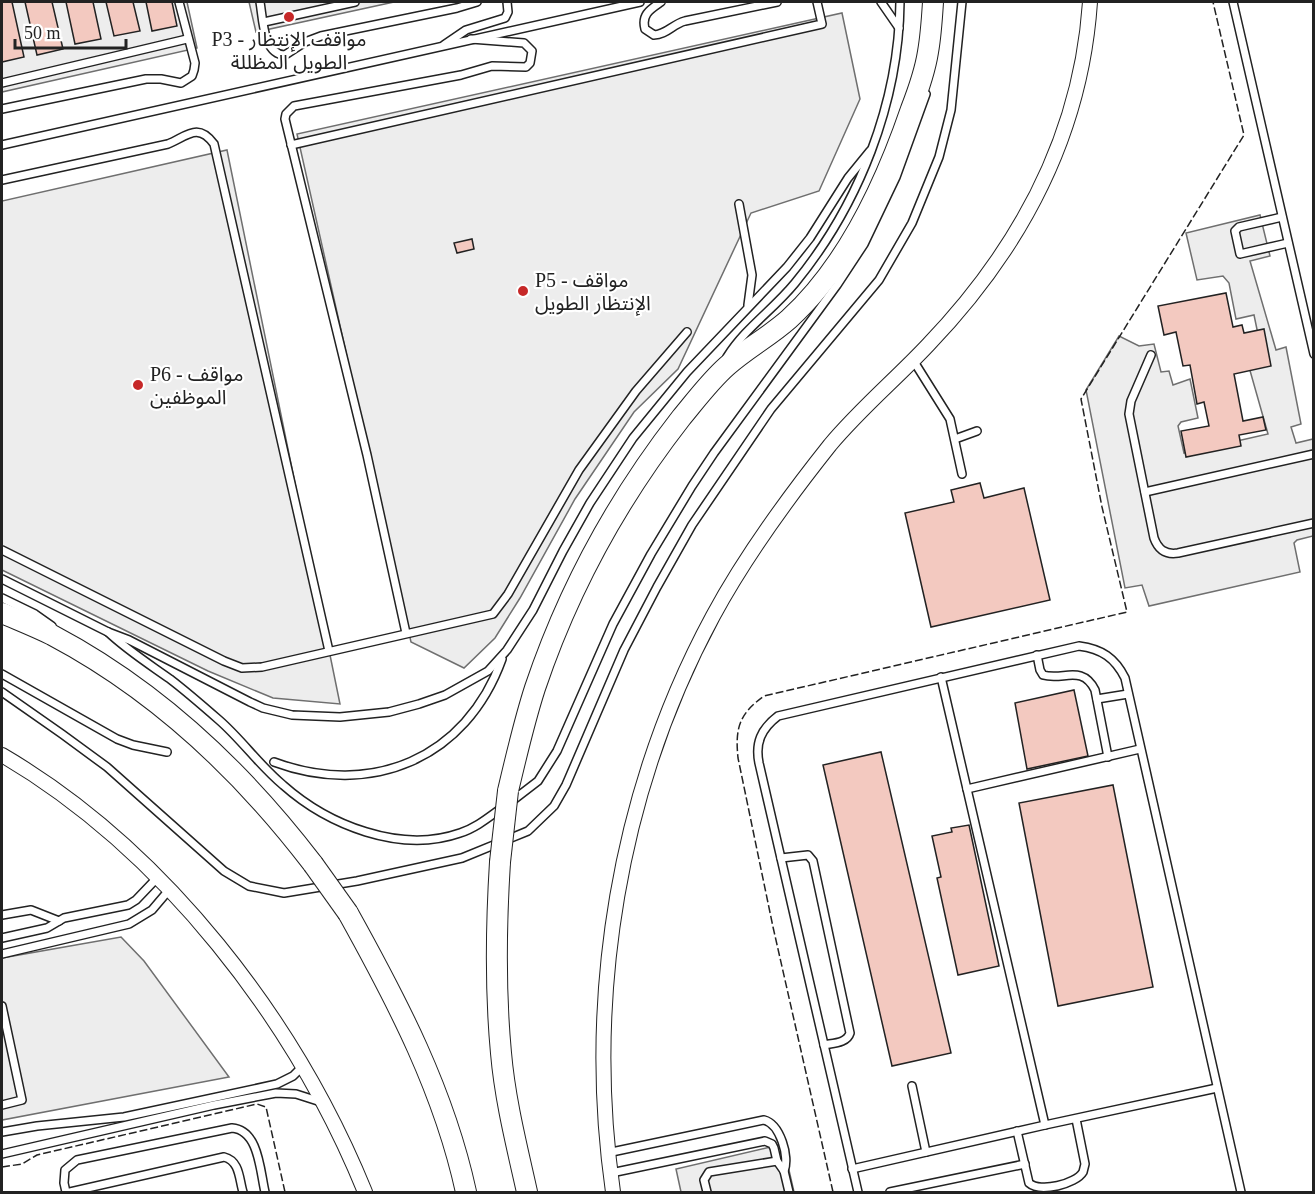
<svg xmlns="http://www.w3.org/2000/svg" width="1315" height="1194" viewBox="0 0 1315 1194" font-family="'Times New Roman','Noto Sans Arabic',serif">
	<rect width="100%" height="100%" fill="#fff"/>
	<!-- parking -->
	<g fill="#ededed" stroke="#6f6f6f" stroke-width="1.5">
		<path d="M 2,2 L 187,2 L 197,48 L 2,92 Z"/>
		<path d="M 249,2 L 394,2 L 256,32 Z"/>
		<path d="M 842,13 L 860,99 L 819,191 L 751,213 L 678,369 L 634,412 L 575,499 L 520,598 L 495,638 L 464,668 L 411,642 L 297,134 Z"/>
		<path d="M 227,150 L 340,704 L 273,698 L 208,671 L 2,570 L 2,201 Z"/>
		<path d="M 1260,215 L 1270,256 L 1250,261 L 1276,350 L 1286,347 L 1301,424 L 1291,427 L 1296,443 L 1313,439 L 1313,536 L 1297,540 L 1294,543 L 1300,572 L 1149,606 L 1142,585 L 1125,588 L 1086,390 L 1119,336 L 1139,346 L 1154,344 L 1161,372 L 1169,371 L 1173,385 L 1190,379 L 1198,418 L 1181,422 L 1178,426 L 1184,453 L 1268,434 L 1249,367 L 1264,363 L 1254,315 L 1236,319 L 1229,283 L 1223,276 L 1197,280 L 1186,233 Z"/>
		<path d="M 121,937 L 144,961 L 229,1077 L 2,1120 L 2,958 Z"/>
		<path d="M 783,1144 L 794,1192 L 681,1192 L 676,1169 Z"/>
	</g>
	<!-- building -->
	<g fill="#f3c9c0" stroke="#222" stroke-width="1.5">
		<path d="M 2,2 L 12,2 L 24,57 L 2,62 Z"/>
		<path d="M 25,2 L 52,2 L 63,49 L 37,55 Z"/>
		<path d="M 66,2 L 93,2 L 101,39 L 75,44 Z"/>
		<path d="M 106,2 L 133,2 L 140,31 L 114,36 Z"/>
		<path d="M 146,2 L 172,2 L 177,26 L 152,31 Z"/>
		<path d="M 472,239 L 474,249 L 457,253 L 454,243 Z"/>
		<path d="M 1226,293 L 1233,327 L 1242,325 L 1244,333 L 1264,329 L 1271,366 L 1234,374 L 1243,421 L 1263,417 L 1266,430 L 1239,435 L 1241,446 L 1186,457 L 1181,431 L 1209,426 L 1204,402 L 1197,404 L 1190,365 L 1183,366 L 1176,332 L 1164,335 L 1158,306 Z"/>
		<path d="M 980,483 L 984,498 L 1024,488 L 1050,600 L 931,627 L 905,513 L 954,502 L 951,490 Z"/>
		<path d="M 1074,690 L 1088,756 L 1027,769 L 1015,703 Z"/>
		<path d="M 881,752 L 951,1053 L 892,1066 L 823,765 Z"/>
		<path d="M 1113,785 L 1153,987 L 1058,1006 L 1019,803 Z"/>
		<path d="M 969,825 L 999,966 L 958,975 L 937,878 L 941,877 L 932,836 L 952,832 L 951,828 Z"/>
	</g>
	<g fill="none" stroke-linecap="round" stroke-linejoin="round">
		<!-- lane casing -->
		<g stroke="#222" stroke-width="10">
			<g id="lane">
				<path d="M 260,2 C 263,19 263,55 285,55 L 305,42 L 321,36 L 457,8 L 477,2"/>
				<path d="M 661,2 C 651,9 641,14 645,29 L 654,35 C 666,35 673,24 685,21 L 777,2"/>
				<path d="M 881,2 L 899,28"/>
				<path d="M 1233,2 L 1314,354"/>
				<path d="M 264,22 L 355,2"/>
				<path d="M 444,45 L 466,30 L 505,18 L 508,12 L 507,2"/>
				<path d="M 2,83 L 187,39"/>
				<path d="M 2,109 L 146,79 L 161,79 L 181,83 L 192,76 L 194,70 L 195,63 L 179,2"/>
				<path d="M 2,145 L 640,2"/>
				<path d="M 291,145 L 822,24 L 817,2"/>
				<path d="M 2,180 L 168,144 C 187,136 198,122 214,144 L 329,651"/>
				<path d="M 739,204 L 752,275 L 748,305"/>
				<path d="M 1282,217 L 1239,227 L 1235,231 L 1240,254 L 1288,243"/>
				<path d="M 1151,355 L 1131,401 L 1129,414 L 1154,538 C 1158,549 1165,555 1178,553 L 1314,523"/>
				<path d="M 727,357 C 745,328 773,310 795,283 C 859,205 899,103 900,2"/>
				<path d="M 913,360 L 950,419 L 962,474"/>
				<path d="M 955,439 L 977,431"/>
				<path d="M 1145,492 L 1314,454"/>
				<path d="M 2,550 L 224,661 L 242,668 L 262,667 L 493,614 L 508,594 L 579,470 L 636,391 L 687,332"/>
				<path d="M 2,579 L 108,632 L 129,640 L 250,702 L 263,708 L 292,715 L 340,717 L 389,712 L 419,704 L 445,695 L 488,671 L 507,650 L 533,610 L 563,551 L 590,503 L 633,438 L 687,372 L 787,267 L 810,238 L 848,178 L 870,151"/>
				<path d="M 2,598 L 35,614 L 52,626"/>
				<path d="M 108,632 C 127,650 149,664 170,679 C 187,692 203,706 219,720 C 242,740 259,765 283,785 C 328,825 400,854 460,833 C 476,828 489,817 503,807"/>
				<path d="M 406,633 L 367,455 L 285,119 L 286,114 L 294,106 L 461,75 L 492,66 L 526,67 L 530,63 L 532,51 L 524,43 L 471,39"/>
				<path d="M 1037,655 L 1040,670 L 1043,675 C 1063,681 1082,664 1095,690 L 1108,757"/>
				<path d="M 2,674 L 117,739 L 133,745 L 167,752"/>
				<path d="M 941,677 L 1045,1125"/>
				<path d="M 2,692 L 62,734 L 107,767 L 224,871 L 249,886 L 284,893 L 357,881 L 462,858 L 528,831 L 554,806 L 566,785 L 624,650 L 657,587 L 692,525 L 771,409 L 879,280 L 912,223 L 939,157 L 951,110 L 962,2"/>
				<path d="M 1097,699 L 1128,694"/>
				<path d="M 274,762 C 371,798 466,759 502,659"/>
				<path d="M 967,789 L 1140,749"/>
				<path d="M 512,801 L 538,781 L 557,751 L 613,624 L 651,554 L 692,486 L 714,453 L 837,285 L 864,244 L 896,177 L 926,94"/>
				<path d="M 781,858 L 808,855 L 813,861 L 850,1033 C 847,1043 834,1043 824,1045"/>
				<path d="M 2,915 L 31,910 L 59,921"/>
				<path d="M 2,938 L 47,928 L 64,918 L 128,905 L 136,900 L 157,878"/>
				<path d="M 2,954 L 129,924 L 152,910 L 169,890"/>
				<path d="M 2,1006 L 22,1100 L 2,1105"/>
				<path d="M 912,1086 L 926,1152"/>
				<path d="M 1017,1131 L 1029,1183 C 1040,1193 1076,1184 1083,1172 L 1085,1164 L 1076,1119"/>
				<path d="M 2,1132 L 37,1126 L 124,1117 L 277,1084 L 293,1076 L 303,1066"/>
				<path d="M 607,1153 L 764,1120 C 780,1124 790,1157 784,1171"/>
				<path d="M 2,1154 L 214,1105 L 276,1093 L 296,1094 L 321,1102"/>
				<path d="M 852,1169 L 1045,1125 L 1217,1088"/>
				<path d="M 611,1173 L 765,1141 L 772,1144 L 774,1148 L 777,1161 L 784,1171 L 789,1192"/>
				<path d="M 66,1192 L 64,1183 L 65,1170 L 77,1160 L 232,1128 C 259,1130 260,1171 265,1192"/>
				<path d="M 70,1192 L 224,1157 C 240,1161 239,1179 243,1192"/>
				<path d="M 707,1192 L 704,1180 L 709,1172 L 777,1161"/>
				<path d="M 858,1192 L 759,763 C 755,743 761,729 778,716 L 1079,646 C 1102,649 1115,658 1125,678 L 1241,1192"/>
				<path d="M 890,1192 L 1025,1164"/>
			</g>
		</g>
		<!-- street casing -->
		<g stroke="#222" stroke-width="16">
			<g id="street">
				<path d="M 2,755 C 164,850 295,1020 365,1192"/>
				<path d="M 613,1192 C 585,997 619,790 713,616 C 746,555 787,499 830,445 C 860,409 896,379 928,345 C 1021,248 1081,136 1090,2"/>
			</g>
		</g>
		<!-- secondary casing -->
		<g stroke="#222" stroke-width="22">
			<g id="secondary">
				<path d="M 2,613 C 18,620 36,627 52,635 C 156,690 242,771 313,864"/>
				<path d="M 508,791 C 516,757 524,722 535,688 C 568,590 617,500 681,418 C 696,400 710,381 727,366 C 746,349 770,336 789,319 C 847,266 886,182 911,109 C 918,91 925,71 928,52 C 931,35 932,18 933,2"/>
				<path d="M 500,862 C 496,926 495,989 501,1053 C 505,1100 517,1147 527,1192"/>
				<path d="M 348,913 C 398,1003 444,1091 466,1192"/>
			</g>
		</g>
		<!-- lane -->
		<use href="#lane" stroke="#fff" stroke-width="7"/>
		<!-- street -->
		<use href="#street" stroke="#fff" stroke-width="14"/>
		<!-- secondary -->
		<use href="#secondary" stroke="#fff" stroke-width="20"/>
		<!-- secondary-bridge casing -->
		<g stroke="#222" stroke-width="22" stroke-linecap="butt">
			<g id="secondary-bridge">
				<path d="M 500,862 L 508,791"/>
				<path d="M 313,864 L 348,913"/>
			</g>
		</g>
		<!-- secondary-bridge -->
		<use href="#secondary-bridge" stroke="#fff" stroke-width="20"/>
		<!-- fence -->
		<g stroke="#222" stroke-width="1.5" stroke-dasharray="8 3" stroke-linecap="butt">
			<path d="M 2,1167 L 22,1164 L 37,1155 L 257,1104 L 266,1107 L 285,1192"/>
			<path d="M 833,1192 L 773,927 L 738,758 C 735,728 739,714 764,696 L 1127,612 L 1102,507 L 1081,399 L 1244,135 L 1213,2"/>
		</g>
	</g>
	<!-- markers -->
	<g fill="#c62828" stroke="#fff" stroke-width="2">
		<circle cx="289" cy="17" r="6"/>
		<circle cx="523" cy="291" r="6"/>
		<circle cx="138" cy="385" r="6"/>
	</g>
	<g text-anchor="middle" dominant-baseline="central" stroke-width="4.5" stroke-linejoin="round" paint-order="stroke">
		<!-- poi labels -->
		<g font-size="20" fill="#222" stroke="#fff" text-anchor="start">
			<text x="289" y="39" text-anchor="middle">P3 - مواقف الإنتظار<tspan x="289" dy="23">الطويل المظللة</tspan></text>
			<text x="535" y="280">P5 - مواقف<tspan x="535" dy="23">الإنتظار الطويل</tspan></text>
			<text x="150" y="374">P6 - مواقف<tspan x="150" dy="23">الموظفين</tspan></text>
		</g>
	</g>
	<!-- border -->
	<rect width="1315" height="1194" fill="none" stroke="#222222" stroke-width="6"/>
	<!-- scale -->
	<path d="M15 39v9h111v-9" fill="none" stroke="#222222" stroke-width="3"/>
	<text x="24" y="39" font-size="18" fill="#222222" stroke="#ffffff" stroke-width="4.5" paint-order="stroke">50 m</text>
</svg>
